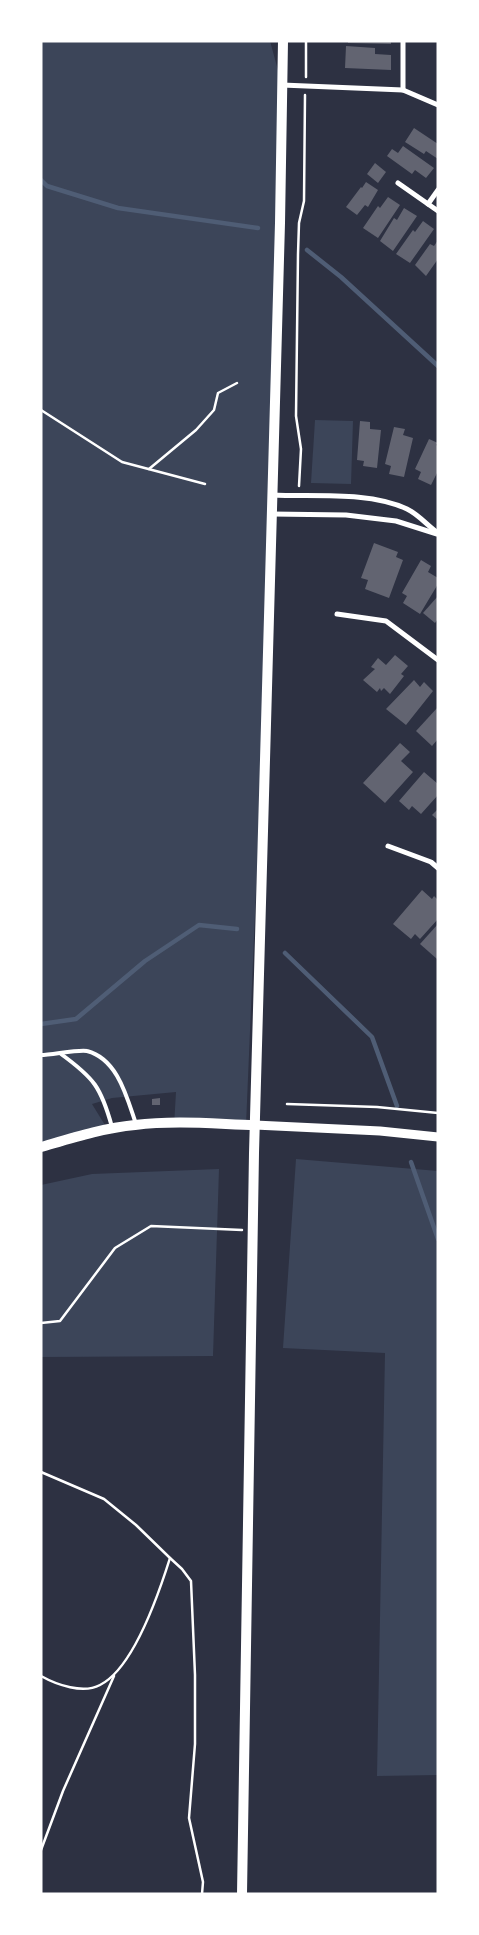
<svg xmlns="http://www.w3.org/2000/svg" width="479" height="1935" viewBox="0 0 479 1935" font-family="Helvetica,sans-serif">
	<rect width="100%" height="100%" fill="#2d3142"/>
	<!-- green -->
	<g fill="#3c4559">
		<path d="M 41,41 L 270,41 L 282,85 L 272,514 L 246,1125 L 174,1126 L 176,1092 L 112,1098 L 92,1104 L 108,1130 L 41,1152 Z"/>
		<path d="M 315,420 L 353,421 L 351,484 L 311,483 Z"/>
		<path d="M 296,1159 L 438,1171 L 438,1775 L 377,1776 L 385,1353 L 283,1348 Z"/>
		<path d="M 219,1169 L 213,1356 L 41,1357 L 41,1185 L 92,1174 Z"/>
	</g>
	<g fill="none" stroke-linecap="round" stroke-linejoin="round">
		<!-- stream -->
		<g stroke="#4f5d75" stroke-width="4.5">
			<path d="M 41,180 L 47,186 L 118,208 L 258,228"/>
			<path d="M 307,250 L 341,277 L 438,366"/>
			<path d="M 285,953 L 372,1037 L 397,1106"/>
			<path d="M 41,1024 L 76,1019 L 145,961 L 199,925 L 237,929"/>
			<path d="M 411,1162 L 438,1239"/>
		</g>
	</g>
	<!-- building -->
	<g fill="#626471">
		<path d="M 348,41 L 391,41 L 391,44 L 348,43 Z"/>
		<path d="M 346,46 L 375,48 L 375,54 L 391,55 L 391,70 L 345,68 Z"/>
		<path d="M 414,128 L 438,144 L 438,159 L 426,151 L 424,154 L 405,142 Z"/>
		<path d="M 403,146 L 434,168 L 426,178 L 415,170 L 412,174 L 387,156 L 392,149 L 398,153 Z"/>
		<path d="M 375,163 L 386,172 L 378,183 L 367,174 Z"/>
		<path d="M 366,182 L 378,190 L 368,207 L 365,205 L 357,215 L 346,207 L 361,187 L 362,188 Z"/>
		<path d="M 388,197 L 400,205 L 378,238 L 363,228 L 378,206 L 380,208 Z"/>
		<path d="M 404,208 L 417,216 L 393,251 L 380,241 L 394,218 L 397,220 Z"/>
		<path d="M 423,221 L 434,229 L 410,263 L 396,254 L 413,230 L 415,232 Z"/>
		<path d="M 438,240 L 438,259 L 426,276 L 415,265 L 430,244 L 434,246 Z"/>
		<path d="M 360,421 L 370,422 L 370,429 L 381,430 L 377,468 L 363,466 L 364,461 L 357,460 Z"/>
		<path d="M 394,427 L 405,429 L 403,435 L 413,438 L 404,477 L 389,474 L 391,466 L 385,464 Z"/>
		<path d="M 429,439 L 438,443 L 436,445 L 438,446 L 438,471 L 431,485 L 418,479 L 421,472 L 415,469 Z"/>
		<path d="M 374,543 L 398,552 L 396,557 L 403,560 L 389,598 L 365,589 L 368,580 L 361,578 Z"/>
		<path d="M 421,560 L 431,566 L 428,572 L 438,578 L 438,584 L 420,614 L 403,603 L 407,596 L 402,593 Z"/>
		<path d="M 438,596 L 438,619 L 435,623 L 423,613 Z"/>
		<path d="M 395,655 L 408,666 L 401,674 L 404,676 L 390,694 L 384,688 L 381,691 L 380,688 L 377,692 L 363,680 L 375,669 L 371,667 L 378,658 L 386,665 Z"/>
		<path d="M 414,680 L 420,687 L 424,682 L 433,691 L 406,725 L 386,709 Z"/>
		<path d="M 438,707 L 438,739 L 432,746 L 416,731 Z"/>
		<path d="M 400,743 L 410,752 L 401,761 L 413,772 L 385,803 L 363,783 Z"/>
		<path d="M 424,772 L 438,784 L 438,795 L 421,814 L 412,806 L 409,810 L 399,801 Z"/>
		<path d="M 438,809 L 438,820 L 432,815 Z"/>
		<path d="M 422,890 L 432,899 L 434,896 L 438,900 L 438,919 L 420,939 L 415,934 L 411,939 L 393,924 Z"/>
		<path d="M 438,924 L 438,958 L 437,959 L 420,944 Z"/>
		<path d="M 160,1098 L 160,1105 L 152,1105 L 152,1099 Z"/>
	</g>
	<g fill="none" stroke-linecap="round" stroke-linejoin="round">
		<!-- path -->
		<g stroke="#fff" stroke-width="2.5">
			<path d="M 306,77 L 306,41"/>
			<path d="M 41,410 L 122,462 L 205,484"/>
			<path d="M 149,469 L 196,430 L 214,410 L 218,393 L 237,383"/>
			<path d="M 299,486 L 301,449 L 296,416 L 298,254 L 299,223 L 304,201 L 305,95"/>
			<path d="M 287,1104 L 377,1107 L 438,1113"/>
			<path d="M 41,1323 L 60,1321 L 115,1248 L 151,1226 L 242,1230"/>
			<path d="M 41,1472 L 104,1499 L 136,1525 L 170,1558 C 159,1593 134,1668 100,1685 C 83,1694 57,1685 41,1676"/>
			<path d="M 170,1558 L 182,1569 L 191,1581 L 195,1675 L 195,1744 L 189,1818 L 203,1882 L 202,1894"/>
			<path d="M 41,1850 L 63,1791 L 114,1676"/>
		</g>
		<!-- service -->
		<g stroke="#fff" stroke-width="4">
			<path d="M 61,1054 C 94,1078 101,1087 112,1127"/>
			<path d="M 41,1055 C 51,1055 80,1049 87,1051 C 118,1059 127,1098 136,1124"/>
		</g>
		<!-- minor -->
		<g stroke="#fff" stroke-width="5">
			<path d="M 282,85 L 403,90 L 438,105"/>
			<path d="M 403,90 L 403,41"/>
			<path d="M 398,183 L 438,211"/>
			<path d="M 428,204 L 438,190"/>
			<path d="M 272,495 C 314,497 369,491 407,509 C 418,514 428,526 438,533"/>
			<path d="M 272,514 L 346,515 L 396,521 L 437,534"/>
			<path d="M 337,614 L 386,621 L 438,660"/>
			<path d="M 388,846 L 431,862 L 438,868"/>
		</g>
		<!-- tertiary -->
		<path stroke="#fff" stroke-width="9" d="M 255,1125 L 380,1131 L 438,1137"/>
		<!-- secondary -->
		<g stroke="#fff" stroke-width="10">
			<path d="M 41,1147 C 72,1138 103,1128 135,1125 C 175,1120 216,1124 255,1125"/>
			<path d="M 242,1894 L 254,1153 L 280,223 L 283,41"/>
		</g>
	</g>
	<!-- border -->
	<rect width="479" height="1935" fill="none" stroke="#ffffff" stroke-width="85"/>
</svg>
